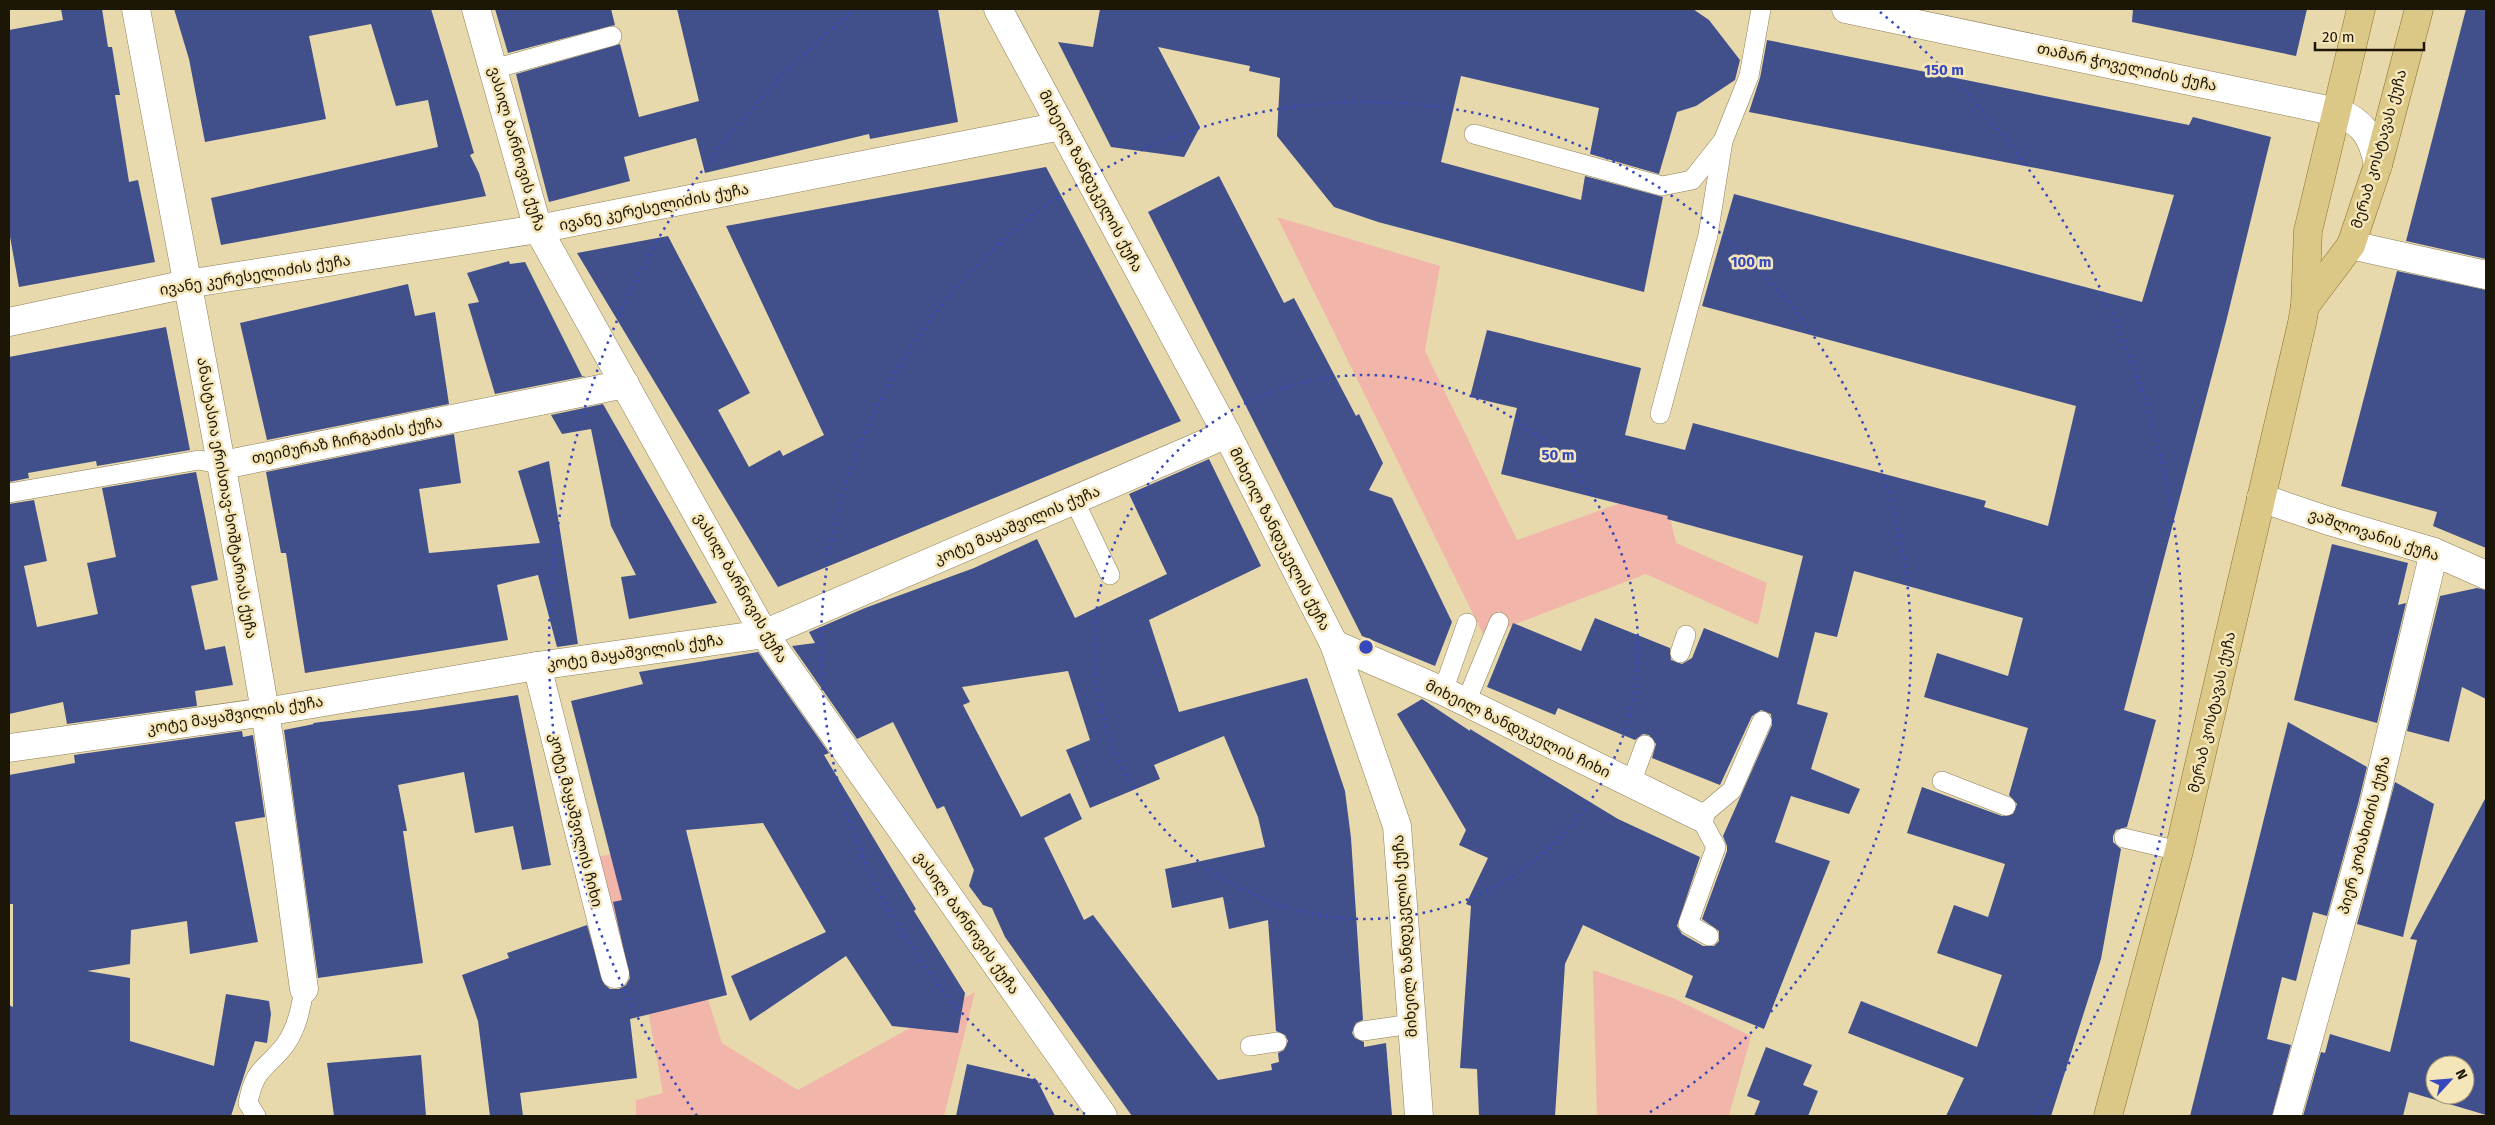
<svg xmlns="http://www.w3.org/2000/svg" width="2495" height="1125" viewBox="0 0 2495 1125" font-family="'Fira Sans','Noto Sans Georgian',sans-serif">
	<rect width="100%" height="100%" fill="#e8d9ad"/>
	<!-- green -->
	<g fill="#f2b5aa">
		<path d="M 1277,217 L 1440,266 L 1425,351 L 1517,540 L 1663,488 L 1676,543 L 1767,583 L 1758,625 L 1646,574 L 1484,636 Z"/>
		<path d="M 658,846 L 722,1043 L 798,1090 L 975,992 L 944,1116 L 636,1116 L 636,1100 L 663,1093 L 643,983 L 623,977 L 596,857 Z"/>
		<path d="M 1593,970 L 1673,998 L 1751,1036 L 1729,1116 L 1597,1116 Z"/>
	</g>
	<!-- building -->
	<g fill="#41508a" fill-rule="evenodd">
		<path d="M 61,9 L 102,9 L 108,47 L 112,47 L 120,95 L 115,95 L 129,182 L 138,180 L 155,262 L 19,287 L 9,231 L 9,30 L 63,20 Z"/>
		<path d="M 174,9 L 431,9 L 474,153 L 470,155 L 479,173 L 486,196 L 221,245 L 211,198 L 438,147 L 428,100 L 396,106 L 371,24 L 309,36 L 326,119 L 205,142 L 189,59 Z"/>
		<path d="M 495,9 L 611,9 L 615,25 L 508,53 Z"/>
		<path d="M 677,9 L 938,9 L 958,122 L 870,139 L 869,134 L 705,173 L 696,138 L 624,157 L 630,181 L 549,202 L 516,74 L 620,44 L 639,117 L 699,101 Z"/>
		<path d="M 1100,9 L 1693,9 L 1709,20 L 1740,60 L 1735,80 L 1696,106 L 1677,112 L 1659,174 L 1590,154 L 1599,108 L 1461,76 L 1441,162 L 1581,200 L 1585,176 L 1663,197 L 1644,292 L 1378,222 L 1334,207 L 1277,136 L 1280,78 L 1249,71 L 1250,66 L 1158,47 L 1200,127 L 1184,157 L 1111,147 L 1058,42 L 1093,47 Z"/>
		<path d="M 2133,9 L 2307,9 L 2296,56 L 2132,22 Z"/>
		<path d="M 2466,9 L 2486,9 L 2486,259 L 2406,241 Z"/>
		<path d="M 1767,40 L 2189,125 L 2193,117 L 2271,137 L 2226,322 L 2124,710 L 2156,720 L 2127,827 L 2116,830 L 2113,836 L 2113,842 L 2121,849 L 2101,959 L 2051,1116 L 1946,1116 L 1964,1078 L 1848,1033 L 1861,1001 L 1977,1047 L 2002,975 L 1937,953 L 1954,905 L 1988,917 L 2005,864 L 1907,833 L 1922,787 L 2002,816 L 2013,814 L 2017,804 L 2009,795 L 2028,728 L 1924,697 L 1937,653 L 2008,676 L 2023,618 L 1854,571 L 1837,637 L 1815,632 L 1797,704 L 1828,713 L 1811,769 L 1860,789 L 1849,814 L 1791,796 L 1775,842 L 1830,861 L 1764,1029 L 1685,997 L 1693,976 L 1583,925 L 1565,964 L 1555,1116 L 1479,1116 L 1477,1069 L 1460,1068 L 1471,906 L 1466,904 L 1488,858 L 1459,845 L 1466,830 L 1397,714 L 1422,699 L 1470,731 L 1470,729 L 1618,819 L 1700,857 L 1677,926 L 1682,934 L 1703,946 L 1714,946 L 1719,941 L 1719,931 L 1702,919 L 1727,851 L 1727,846 L 1723,836 L 1772,725 L 1771,714 L 1761,710 L 1752,716 L 1720,785 L 1652,758 L 1656,744 L 1649,735 L 1643,734 L 1635,740 L 1558,708 L 1555,715 L 1487,687 L 1513,623 L 1581,651 L 1595,618 L 1670,648 L 1671,660 L 1682,664 L 1692,658 L 1704,628 L 1778,658 L 1803,556 L 1667,519 L 1668,516 L 1501,474 L 1517,408 L 1470,397 L 1487,330 L 1641,368 L 1625,435 L 1685,450 L 1693,423 L 1986,501 L 1984,507 L 2048,526 L 2076,406 L 1702,306 L 1734,194 L 2142,302 L 2174,195 L 1749,112 L 1760,78 Z"/>
		<path d="M 1046,167 L 1181,421 L 778,587 L 577,253 L 668,236 L 750,393 L 718,410 L 749,467 L 780,450 L 783,456 L 824,435 L 726,226 Z"/>
		<path d="M 1219,176 L 1284,303 L 1294,298 L 1356,416 L 1359,414 L 1383,463 L 1369,490 L 1392,498 L 1452,622 L 1435,666 L 1362,636 L 1148,212 Z"/>
		<path d="M 509,261 L 510,264 L 525,262 L 582,376 L 586,376 L 495,394 L 468,304 L 479,302 L 467,273 Z"/>
		<path d="M 2397,271 L 2486,290 L 2486,548 L 2433,526 L 2437,512 L 2341,486 Z"/>
		<path d="M 408,284 L 415,316 L 435,312 L 449,404 L 267,440 L 240,323 Z"/>
		<path d="M 166,327 L 190,450 L 97,466 L 96,461 L 28,473 L 29,478 L 9,482 L 9,357 Z"/>
		<path d="M 603,404 L 651,488 L 717,603 L 629,619 L 621,577 L 636,575 L 611,526 L 591,429 L 562,434 L 551,415 Z"/>
		<path d="M 454,434 L 461,483 L 419,489 L 429,553 L 540,543 L 518,471 L 549,461 L 578,644 L 557,647 L 538,575 L 497,585 L 508,640 L 305,673 L 286,553 L 281,553 L 266,472 Z"/>
		<path d="M 1209,459 L 1261,566 L 1149,620 L 1179,712 L 1307,678 L 1345,791 L 1351,838 L 1363,1020 L 1356,1023 L 1352,1033 L 1355,1038 L 1364,1042 L 1364,1047 L 1386,1043 L 1392,1116 L 1132,1116 L 1005,937 L 992,908 L 983,905 L 969,886 L 974,870 L 944,806 L 937,809 L 893,722 L 857,739 L 792,646 L 815,643 L 809,632 L 865,608 L 974,568 L 1037,539 L 1075,618 L 1167,574 L 1129,494 ZM 1068,671 L 1090,740 L 1066,750 L 1090,808 L 1160,779 L 1154,765 L 1224,736 L 1258,817 L 1265,847 L 1165,869 L 1172,908 L 1223,897 L 1229,929 L 1268,920 L 1276,1031 L 1285,1035 L 1288,1041 L 1284,1050 L 1278,1053 L 1279,1062 L 1271,1064 L 1272,1070 L 1218,1080 L 1093,915 L 1084,920 L 1044,838 L 1082,819 L 1070,793 L 1021,817 L 963,705 L 970,702 L 962,687 Z"/>
		<path d="M 196,472 L 218,580 L 191,586 L 205,650 L 225,646 L 233,685 L 195,691 L 197,706 L 67,724 L 63,702 L 9,714 L 9,504 L 34,500 L 47,561 L 24,566 L 37,627 L 98,614 L 87,563 L 116,557 L 102,488 Z"/>
		<path d="M 2332,544 L 2408,563 L 2398,605 L 2406,603 L 2377,723 L 2294,700 Z"/>
		<path d="M 2477,588 L 2486,590 L 2486,699 L 2462,687 L 2449,742 L 2407,731 L 2440,596 Z"/>
		<path d="M 758,652 L 829,753 L 824,755 L 916,909 L 914,911 L 965,993 L 958,1033 L 892,1026 L 846,956 L 750,1021 L 731,976 L 826,932 L 763,823 L 686,830 L 727,995 L 630,1019 L 637,1078 L 520,1093 L 523,1116 L 490,1116 L 478,1021 L 462,975 L 509,958 L 507,953 L 587,925 L 604,984 L 610,989 L 619,989 L 626,985 L 630,978 L 613,902 L 622,900 L 571,701 L 643,684 L 639,672 Z"/>
		<path d="M 518,695 L 551,865 L 522,870 L 513,826 L 475,833 L 464,772 L 398,785 L 407,831 L 403,831 L 423,963 L 318,978 L 284,730 L 314,724 L 313,723 L 420,710 Z"/>
		<path d="M 2288,722 L 2367,767 L 2358,804 L 2327,916 L 2313,912 L 2296,981 L 2282,977 L 2267,1039 L 2291,1045 L 2272,1116 L 2190,1116 Z"/>
		<path d="M 242,731 L 243,737 L 253,735 L 265,817 L 235,822 L 258,942 L 190,954 L 187,921 L 131,930 L 130,964 L 87,971 L 130,978 L 130,1041 L 214,1066 L 226,994 L 269,1001 L 271,1014 L 267,1043 L 255,1041 L 231,1116 L 9,1116 L 9,1005 L 13,1007 L 13,904 L 9,904 L 9,775 L 75,763 L 74,755 Z"/>
		<path d="M 2395,782 L 2434,804 L 2403,937 L 2357,924 Z"/>
		<path d="M 2486,797 L 2486,1115 L 2409,1092 L 2403,1116 L 2303,1116 L 2321,1052 L 2325,1053 L 2330,1034 L 2390,1052 L 2417,940 L 2410,939 ZM 2435,1065 L 2465,1065 L 2465,1095 L 2435,1095 Z"/>
		<path d="M 1766,1047 L 1812,1065 L 1803,1085 L 1818,1091 L 1808,1116 L 1754,1116 L 1760,1101 L 1747,1096 Z"/>
		<path d="M 421,1055 L 426,1116 L 334,1116 L 327,1063 Z"/>
		<path d="M 967,1064 L 1037,1080 L 1055,1116 L 956,1116 Z"/>
	</g>
	<g fill="none" stroke-linecap="round" stroke-linejoin="round">
		<!-- service casing -->
		<g stroke="#8d7e56" stroke-width="20">
			<g id="service">
				<path d="M 493,69 L 612,36"/>
				<path d="M 1474,134 L 1662,186 L 1692,180 L 1722,142"/>
				<path d="M 1660,414 L 1708,235 L 1723,141 L 1749,76 L 1761,9"/>
				<path d="M 9,493 L 199,460 L 223,465"/>
				<path d="M 1074,500 L 1110,575"/>
				<path d="M 1680,653 L 1686,635"/>
				<path d="M 1443,691 L 1467,623"/>
				<path d="M 1466,702 L 1499,622"/>
				<path d="M 1942,781 L 2006,806"/>
				<path d="M 1631,783 L 1645,745"/>
				<path d="M 2124,838 L 2179,851"/>
				<path d="M 1709,936 L 1688,924 L 1716,847 L 1700,817 L 1732,790 L 1762,721"/>
				<path d="M 1363,1031 L 1411,1024"/>
				<path d="M 1250,1046 L 1277,1042"/>
				<path d="M 256,1116 L 248,1103 C 255,1066 266,1070 285,1045 C 297,1029 301,1007 304,989"/>
			</g>
		</g>
		<!-- minor casing -->
		<g stroke="#8d7e56" stroke-width="29">
			<g id="minor">
				<path d="M 136,9 C 179,243 226,477 265,712 C 280,803 291,896 304,989"/>
				<path d="M 2351,245 L 2486,275"/>
				<path d="M 9,322 L 187,284 L 538,229 L 1061,126"/>
				<path d="M 223,465 L 625,384"/>
				<path d="M 2261,498 L 2326,520 L 2434,552 L 2486,575"/>
				<path d="M 1334,644 L 1443,691 L 1700,817"/>
				<path d="M 537,666 L 615,974"/>
				<path d="M 2287,1116 L 2373,808 L 2434,552"/>
			</g>
		</g>
		<!-- tertiary casing -->
		<g stroke="#8d7e56" stroke-width="29">
			<g id="tertiary">
				<path d="M 476,9 L 538,229 L 764,634 L 1103,1116"/>
				<path d="M 998,9 L 1227,434 L 1334,644 L 1397,826 L 1419,1116"/>
				<path d="M 1846,9 L 2337,112 C 2364,122 2373,138 2378,165"/>
				<path d="M 9,748 L 265,712 L 537,666 L 764,634 L 1227,434"/>
			</g>
		</g>
		<!-- primary casing -->
		<g stroke="#897025" stroke-width="29">
			<g id="primary">
				<path d="M 2305,306 L 2351,245 L 2378,165 L 2419,9"/>
				<path d="M 2108,1116 L 2179,851 L 2302,323 L 2305,306 L 2308,231 L 2361,9"/>
			</g>
		</g>
		<!-- service -->
		<use href="#service" stroke="#fff" stroke-width="19"/>
		<!-- minor -->
		<use href="#minor" stroke="#fff" stroke-width="28"/>
		<!-- tertiary -->
		<use href="#tertiary" stroke="#fff" stroke-width="28"/>
		<!-- primary -->
		<use href="#primary" stroke="#dbc786" stroke-width="28"/>
	</g>
	<!-- distance rings -->
	<g fill="none" stroke="#3648bb" stroke-width="2.5" stroke-dasharray="2.5 5">
		<circle cx="1366" cy="647" r="272"/>
		<path d="M1085 1114A545 545 0 1 1 1647 1114"/>
		<path d="M697 1116A817 817 0 0 1 852 12M1880 12A817 817 0 0 1 2035 1116"/>
	</g>
	<g text-anchor="middle" dominant-baseline="central" stroke-width="5" stroke-linejoin="round" paint-order="stroke">
		<!-- street labels -->
		<g font-size="15" fill="#1c1606" stroke="#f5e6ba">
			<text transform="translate(2127 67) rotate(12)">თამარ ჭოველიძის ქუჩა</text>
			<text transform="translate(517 149) rotate(74)">ვასილ ბარნოვის ქუჩა</text>
			<text transform="translate(2379 149) rotate(-74)">მერაბ კოსტავას ქუჩა</text>
			<text transform="translate(1091 181) rotate(62)">მიხეილ ზანდუკელის ქუჩა</text>
			<text transform="translate(654 207) rotate(-11)">ივანე კერესელიძის ქუჩა</text>
			<text transform="translate(255 275) rotate(-9)">ივანე კერესელიძის ქუჩა</text>
			<text transform="translate(347 440) rotate(-11)">თეიმურაზ ჩირგაძის ქუჩა</text>
			<text transform="translate(227 498) rotate(80)">ანასტასია ერისთავ-ხოშტარიას ქუჩა</text>
			<text transform="translate(1017 525) rotate(-23)">კოტე მაყაშვილის ქუჩა</text>
			<text transform="translate(2374 535) rotate(18)">ვაშლოვანის ქუჩა</text>
			<text transform="translate(1280 539) rotate(63)">მიხეილ ზანდუკელის ქუჩა</text>
			<text transform="translate(741 588) rotate(60)">ვასილ ბარნოვის ქუჩა</text>
			<text transform="translate(635 652) rotate(-8)">კოტე მაყაშვილის ქუჩა</text>
			<text transform="translate(2212 712) rotate(-77)">მერაბ კოსტავას ქუჩა</text>
			<text transform="translate(235 715) rotate(-9)">კოტე მაყაშვილის ქუჩა</text>
			<text transform="translate(1518 729) rotate(26)">მიხეილ ზანდუკელის ჩიხი</text>
			<text transform="translate(576 820) rotate(76)">კოტე მაყაშვილის ჩიხი</text>
			<text transform="translate(2364 835) rotate(-75)">პიერ კობახიძის ქუჩა</text>
			<text transform="translate(967 923) rotate(55)">ვასილ ბარნოვის ქუჩა</text>
			<text transform="translate(1405 936) rotate(-94)">მიხეილ ზანდუკელის ქუჩა</text>
		</g>
	</g>
	<circle cx="1366" cy="647" r="8" fill="#3648bb" stroke="#f5e6ba" stroke-width="2.5"/>
	<g font-size="15" text-anchor="middle" font-weight="bold" fill="#3648bb" stroke="#f5e6ba" stroke-width="5" stroke-linejoin="round" paint-order="stroke">
		<text x="1944" y="75">150 m</text>
		<text x="1751" y="267">100 m</text>
		<text x="1558" y="460">50 m</text>
	</g>
	<!-- border -->
	<rect width="2495" height="1125" fill="none" stroke="#1c1606" stroke-width="20"/>
	<!-- north arrow -->
	<g transform="translate(2450 1080) rotate(64)"><circle r="24" fill="#f5e6ba" stroke="#9e9372"/>
	<path d="M0-4L9 19L0 12L-9 19Z" fill="#3648bb"/>
	<text y="-8" font-size="14" font-weight="bold" text-anchor="middle" fill="#1c1606">N</text>
	</g>
	<!-- scale -->
	<path d="M2315 42v8h109v-8" fill="none" stroke="#1c1606" stroke-width="2.5"/>
	<text x="2322" y="42" font-size="15" fill="#1c1606" stroke="#f5e6ba" stroke-width="4" paint-order="stroke">20 m</text>
</svg>
